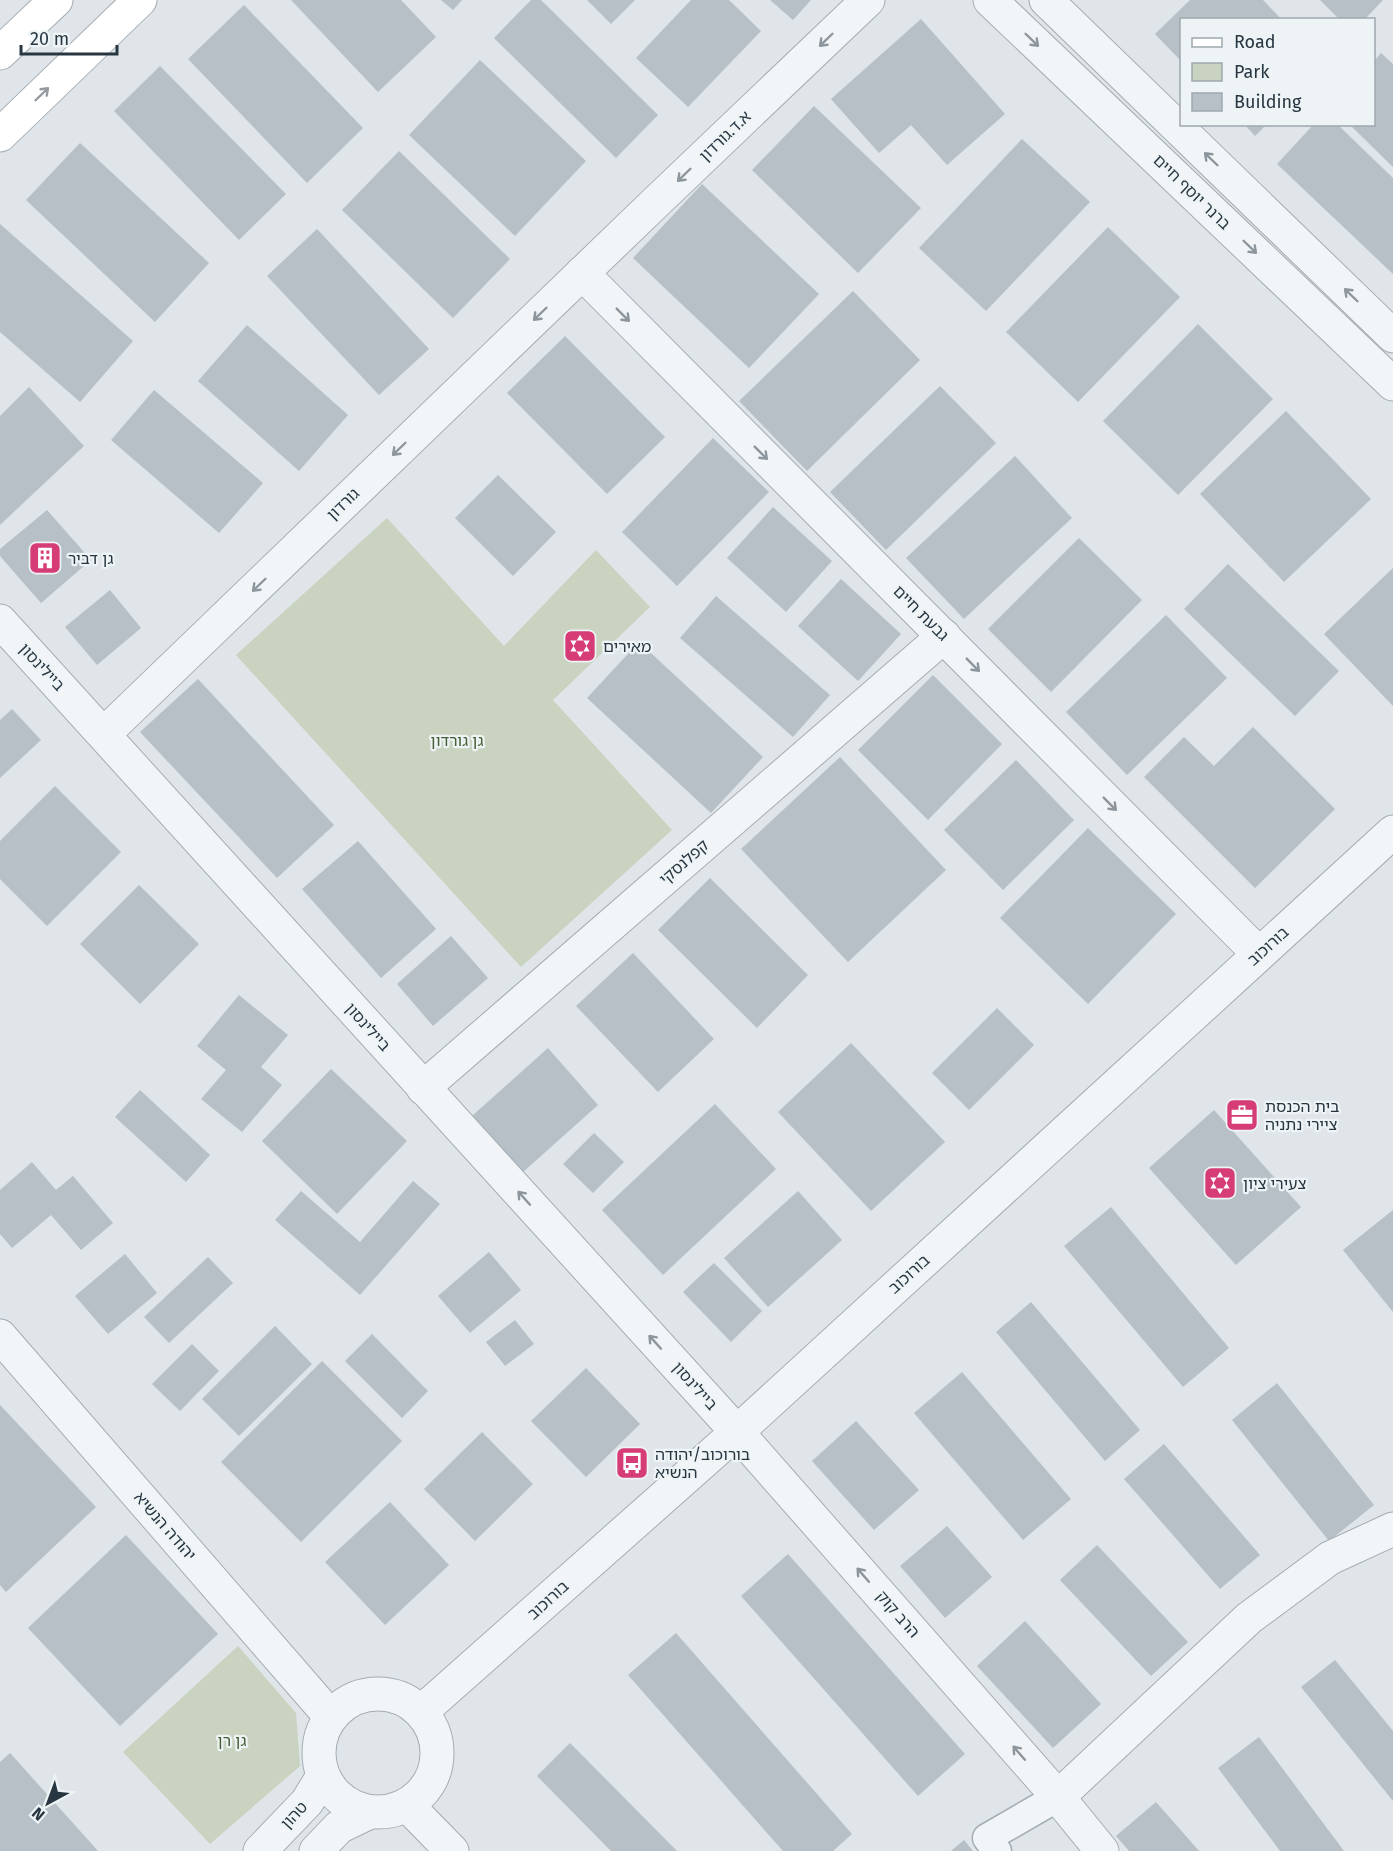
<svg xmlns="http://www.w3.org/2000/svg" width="1393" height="1851" viewBox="0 0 1393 1851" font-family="'Fira Sans','Noto Sans Hebrew',sans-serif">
	<rect width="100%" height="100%" fill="#dfe5e9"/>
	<!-- green -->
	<g fill="#c9d3bf">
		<path d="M 387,518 L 504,646 L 596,550 L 650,607 L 553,700 L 672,830 L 521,967 L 236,655 Z"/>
		<path d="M 238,1646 L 296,1713 L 300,1766 L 210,1844 L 123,1752 Z"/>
	</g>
	<!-- building -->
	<g fill="#b6c0c6">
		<path d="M 291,0 L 401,0 L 436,37 L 378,92 Z"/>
		<path d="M 441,0 L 462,0 L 453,10 Z"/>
		<path d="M 531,0 L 541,0 L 658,115 L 616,158 L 494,38 Z"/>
		<path d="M 587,0 L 635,0 L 611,24 Z"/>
		<path d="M 691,0 L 729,0 L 761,31 L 688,107 L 636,58 Z"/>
		<path d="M 770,0 L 811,0 L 793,20 Z"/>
		<path d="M 1190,0 L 1263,0 L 1282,20 L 1182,20 L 1182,62 L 1155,34 Z"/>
		<path d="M 1320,0 L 1383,0 L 1364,20 L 1340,20 Z"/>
		<path d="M 244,5 L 363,128 L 307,183 L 188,59 Z"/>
		<path d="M 921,19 L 1005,114 L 947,165 L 911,125 L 879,153 L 831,99 Z"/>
		<path d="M 1381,53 L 1393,64 L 1393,167 L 1349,124 L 1374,124 L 1374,61 Z"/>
		<path d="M 480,60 L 586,161 L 515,236 L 409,135 Z"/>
		<path d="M 160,66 L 286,194 L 239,240 L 114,111 Z"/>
		<path d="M 814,106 L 921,208 L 858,273 L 752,170 Z"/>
		<path d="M 1244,124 L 1267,124 L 1255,136 Z"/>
		<path d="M 1314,124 L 1337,124 L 1393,178 L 1393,274 L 1277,164 Z"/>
		<path d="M 1022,139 L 1090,202 L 986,311 L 919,248 Z"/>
		<path d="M 80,143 L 209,263 L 155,322 L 26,200 Z"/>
		<path d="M 399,151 L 510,259 L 453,318 L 342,210 Z"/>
		<path d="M 702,184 L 819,294 L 749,368 L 633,258 Z"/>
		<path d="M 0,224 L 133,341 L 80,402 L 0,332 Z"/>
		<path d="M 1108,227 L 1180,297 L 1078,402 L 1006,332 Z"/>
		<path d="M 317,229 L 429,349 L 379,395 L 267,276 Z"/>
		<path d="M 853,291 L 920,360 L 807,471 L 739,401 Z"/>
		<path d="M 1198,324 L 1273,399 L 1178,495 L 1103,421 Z"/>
		<path d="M 247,325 L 348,415 L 299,471 L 198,381 Z"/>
		<path d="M 565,336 L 665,437 L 607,494 L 507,393 Z"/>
		<path d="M 940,386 L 996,443 L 886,550 L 830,492 Z"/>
		<path d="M 29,387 L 84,446 L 0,525 L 0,416 Z"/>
		<path d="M 154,390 L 263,483 L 219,533 L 111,440 Z"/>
		<path d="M 1286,411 L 1371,499 L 1284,582 L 1200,494 Z"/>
		<path d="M 713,438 L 769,492 L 677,586 L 622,532 Z"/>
		<path d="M 1015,456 L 1072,518 L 964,619 L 906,558 Z"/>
		<path d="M 498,475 L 556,532 L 513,576 L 455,518 Z"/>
		<path d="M 773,507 L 832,561 L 786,612 L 727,558 Z"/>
		<path d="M 47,510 L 91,560 L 41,603 L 0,556 L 0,549 Z"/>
		<path d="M 1079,538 L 1142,600 L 1051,692 L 988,629 Z"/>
		<path d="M 1228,564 L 1339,671 L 1295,716 L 1184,609 Z"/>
		<path d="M 1393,568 L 1393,706 L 1324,634 Z"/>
		<path d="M 841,579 L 901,634 L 858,681 L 798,626 Z"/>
		<path d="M 110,590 L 141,628 L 97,665 L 65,627 Z"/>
		<path d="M 716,596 L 830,695 L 793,737 L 680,638 Z"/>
		<path d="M 1166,615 L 1227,678 L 1127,775 L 1066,712 Z"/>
		<path d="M 639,642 L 763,757 L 711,813 L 587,698 Z"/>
		<path d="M 933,675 L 1002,744 L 928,820 L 858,750 Z"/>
		<path d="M 198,679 L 334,825 L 277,878 L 140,732 Z"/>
		<path d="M 12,709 L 41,740 L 0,778 L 0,720 Z"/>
		<path d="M 1253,727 L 1335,809 L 1255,888 L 1144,777 L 1184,737 L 1214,766 Z"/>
		<path d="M 840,757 L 946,870 L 848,962 L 741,849 Z"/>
		<path d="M 1016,760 L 1074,820 L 1003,890 L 944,830 Z"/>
		<path d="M 55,786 L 121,852 L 47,926 L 0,879 L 0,841 Z"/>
		<path d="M 1088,828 L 1176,914 L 1088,1004 L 1000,918 Z"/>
		<path d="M 358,841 L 436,929 L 381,978 L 302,889 Z"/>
		<path d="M 710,878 L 808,975 L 757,1028 L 658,930 Z"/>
		<path d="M 139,885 L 199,944 L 140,1004 L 80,944 Z"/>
		<path d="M 451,936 L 488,978 L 433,1026 L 397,984 Z"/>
		<path d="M 633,953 L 714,1039 L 658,1092 L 576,1006 Z"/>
		<path d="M 239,995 L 288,1035 L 261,1067 L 282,1085 L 242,1132 L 201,1099 L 226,1070 L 197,1046 Z"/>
		<path d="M 997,1008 L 1034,1045 L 969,1110 L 932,1073 Z"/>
		<path d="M 851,1043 L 945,1142 L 871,1211 L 778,1112 Z"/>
		<path d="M 548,1048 L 598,1105 L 522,1173 L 472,1116 Z"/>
		<path d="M 331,1069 L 407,1141 L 337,1214 L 262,1141 Z"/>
		<path d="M 140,1090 L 210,1155 L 186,1182 L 115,1117 Z"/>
		<path d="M 715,1104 L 776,1169 L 663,1275 L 602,1210 Z"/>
		<path d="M 1214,1110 L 1301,1207 L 1236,1265 L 1149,1168 Z"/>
		<path d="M 594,1133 L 624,1162 L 593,1193 L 563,1164 Z"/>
		<path d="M 32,1162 L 56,1190 L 73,1176 L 113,1223 L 81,1250 L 51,1215 L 12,1248 L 0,1234 L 0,1190 Z"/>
		<path d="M 413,1181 L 440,1204 L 360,1295 L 275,1220 L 301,1191 L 360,1242 Z"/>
		<path d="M 798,1191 L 842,1240 L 768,1307 L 724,1258 Z"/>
		<path d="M 1111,1207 L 1229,1348 L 1183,1387 L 1064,1246 Z"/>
		<path d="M 1393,1210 L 1393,1312 L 1343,1250 Z"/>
		<path d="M 489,1252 L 521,1290 L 470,1333 L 438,1296 Z"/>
		<path d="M 125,1254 L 157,1293 L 108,1334 L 75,1296 Z"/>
		<path d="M 208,1257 L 233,1283 L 169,1343 L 144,1317 Z"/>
		<path d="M 714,1263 L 762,1311 L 731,1342 L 683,1292 Z"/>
		<path d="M 1031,1302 L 1140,1430 L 1105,1461 L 996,1332 Z"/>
		<path d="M 515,1320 L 534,1344 L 505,1366 L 486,1342 Z"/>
		<path d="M 275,1326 L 312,1364 L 239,1436 L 202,1399 Z"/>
		<path d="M 372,1334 L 428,1391 L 402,1418 L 345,1361 Z"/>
		<path d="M 192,1344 L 219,1371 L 180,1411 L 152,1384 Z"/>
		<path d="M 322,1361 L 402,1441 L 301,1542 L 221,1462 Z"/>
		<path d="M 586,1368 L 640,1424 L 586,1477 L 531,1421 Z"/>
		<path d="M 962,1372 L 1071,1499 L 1023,1540 L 914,1413 Z"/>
		<path d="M 1277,1383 L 1374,1505 L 1329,1541 L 1232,1420 Z"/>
		<path d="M 0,1405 L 96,1507 L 6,1592 L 0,1585 Z"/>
		<path d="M 856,1421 L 919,1490 L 874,1530 L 812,1461 Z"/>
		<path d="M 482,1432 L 533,1484 L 475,1541 L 424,1489 Z"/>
		<path d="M 1164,1444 L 1260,1555 L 1220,1589 L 1124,1479 Z"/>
		<path d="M 390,1502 L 449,1565 L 385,1625 L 325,1562 Z"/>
		<path d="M 947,1526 L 992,1577 L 945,1618 L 900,1566 Z"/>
		<path d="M 126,1535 L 218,1634 L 120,1726 L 28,1628 Z"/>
		<path d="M 1097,1545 L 1188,1642 L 1151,1676 L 1060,1580 Z"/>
		<path d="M 788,1554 L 965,1754 L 918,1796 L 741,1596 Z"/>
		<path d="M 1025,1621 L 1101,1704 L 1053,1748 L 977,1666 Z"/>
		<path d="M 676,1633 L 852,1834 L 833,1851 L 783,1851 L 628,1675 Z"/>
		<path d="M 1335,1660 L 1393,1731 L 1393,1801 L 1301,1687 Z"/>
		<path d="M 1259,1737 L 1344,1851 L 1280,1851 L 1218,1768 Z"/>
		<path d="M 570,1743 L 677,1851 L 611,1851 L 537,1776 Z"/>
		<path d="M 10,1753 L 98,1851 L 0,1851 L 0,1762 Z"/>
		<path d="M 1156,1802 L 1199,1851 L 1129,1851 L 1116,1836 Z"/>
		<path d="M 964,1840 L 973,1851 L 951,1851 Z"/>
	</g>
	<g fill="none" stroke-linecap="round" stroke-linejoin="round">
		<!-- pedestrian casing -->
		<g stroke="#a4adb3" stroke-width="31">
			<path id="pedestrian" d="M 997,1851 L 987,1838 L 1058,1797"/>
		</g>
		<!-- minor casing -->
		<g stroke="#a4adb3" stroke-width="35">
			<g id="minor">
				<path d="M 582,273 L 1259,954"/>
				<path d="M 0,621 L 737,1432 L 1058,1797 L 1102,1851"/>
				<path d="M 104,734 L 654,204 L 868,0"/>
				<path d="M 423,1088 L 944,636"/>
				<path d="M 0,1336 L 330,1716"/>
				<path d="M 1058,1797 L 1249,1618 L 1330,1558 L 1393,1529"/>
				<path d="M 407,1805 L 452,1851"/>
			</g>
		</g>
		<!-- tertiary casing -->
		<g stroke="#a4adb3" stroke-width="35">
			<g id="tertiary">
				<path d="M 990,0 L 1393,384"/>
				<path d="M 1046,0 L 1393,336"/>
				<circle cx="378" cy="1753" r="59"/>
				<path d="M 421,1712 L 737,1432 L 1393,832"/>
				<path d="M 260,1851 L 307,1802 L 323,1776"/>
				<path d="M 316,1851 L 339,1827 L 370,1812"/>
			</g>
		</g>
		<!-- secondary casing -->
		<g stroke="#a4adb3" stroke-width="35">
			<g id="secondary">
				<path d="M 0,53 L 56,0"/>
				<path d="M 0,135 L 140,0"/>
			</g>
		</g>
		<!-- pedestrian -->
		<use href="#pedestrian" stroke="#f2f5f7" stroke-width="28"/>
		<!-- minor -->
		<use href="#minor" stroke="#f2f5f7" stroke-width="33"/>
		<!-- tertiary -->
		<use href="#tertiary" stroke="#f2f5f7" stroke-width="33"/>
		<!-- secondary -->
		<use href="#secondary" stroke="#fff" stroke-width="33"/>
	</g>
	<!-- one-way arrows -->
	<defs><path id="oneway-shaft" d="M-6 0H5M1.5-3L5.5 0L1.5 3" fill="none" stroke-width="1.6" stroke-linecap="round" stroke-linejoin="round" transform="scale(1.5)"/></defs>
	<g stroke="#8c969c">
		<use href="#oneway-shaft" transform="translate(826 40) rotate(136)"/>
		<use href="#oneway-shaft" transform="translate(1032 40) rotate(44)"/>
		<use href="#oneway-shaft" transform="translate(1211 159) rotate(-136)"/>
		<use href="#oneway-shaft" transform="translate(684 175) rotate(136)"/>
		<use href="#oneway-shaft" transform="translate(1250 247) rotate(44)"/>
		<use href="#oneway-shaft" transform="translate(1351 295) rotate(-136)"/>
		<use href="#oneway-shaft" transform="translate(540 314) rotate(136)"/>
		<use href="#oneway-shaft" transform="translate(623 315) rotate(45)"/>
		<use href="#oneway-shaft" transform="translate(399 449) rotate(136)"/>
		<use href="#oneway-shaft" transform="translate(761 453) rotate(45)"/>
		<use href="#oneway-shaft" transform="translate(259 585) rotate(136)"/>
		<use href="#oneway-shaft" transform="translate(973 665) rotate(45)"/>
		<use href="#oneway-shaft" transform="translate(1110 804) rotate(45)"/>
		<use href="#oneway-shaft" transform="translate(524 1198) rotate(-132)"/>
		<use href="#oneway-shaft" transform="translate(655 1342) rotate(-132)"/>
		<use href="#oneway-shaft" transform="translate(863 1575) rotate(-131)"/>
		<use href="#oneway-shaft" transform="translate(1019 1753) rotate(-131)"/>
	</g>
	<use stroke="#939aa0" href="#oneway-shaft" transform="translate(42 94) rotate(-44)"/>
	<!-- icons -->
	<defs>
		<g id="building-square" transform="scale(1.725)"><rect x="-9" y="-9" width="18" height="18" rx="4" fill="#d63c76" stroke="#eef4f6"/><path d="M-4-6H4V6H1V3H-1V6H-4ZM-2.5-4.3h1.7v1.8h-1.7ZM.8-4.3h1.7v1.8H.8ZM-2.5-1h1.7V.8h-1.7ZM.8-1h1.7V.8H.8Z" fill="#fff"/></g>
		<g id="synagogue-square" transform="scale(1.725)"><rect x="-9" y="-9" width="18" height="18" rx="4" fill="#d63c76" stroke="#eef4f6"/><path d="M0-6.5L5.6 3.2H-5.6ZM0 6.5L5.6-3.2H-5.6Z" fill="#fff"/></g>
		<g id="office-square" transform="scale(1.725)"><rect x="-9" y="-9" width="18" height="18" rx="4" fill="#d63c76" stroke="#eef4f6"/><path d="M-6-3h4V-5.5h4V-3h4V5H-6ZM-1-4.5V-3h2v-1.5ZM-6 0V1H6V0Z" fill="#fff"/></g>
		<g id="bus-square" transform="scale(1.725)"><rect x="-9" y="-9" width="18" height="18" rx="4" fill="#d63c76" stroke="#eef4f6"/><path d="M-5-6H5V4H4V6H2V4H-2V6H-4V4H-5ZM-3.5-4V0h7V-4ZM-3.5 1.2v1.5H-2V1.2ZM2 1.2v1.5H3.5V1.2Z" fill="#fff"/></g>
	</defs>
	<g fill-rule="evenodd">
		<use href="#building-square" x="45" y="558"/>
		<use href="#synagogue-square" x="580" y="646"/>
		<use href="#office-square" x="1242" y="1115"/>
		<use href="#synagogue-square" x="1220" y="1183"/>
		<use href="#bus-square" x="632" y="1463"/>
	</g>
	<g text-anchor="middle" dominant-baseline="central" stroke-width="4.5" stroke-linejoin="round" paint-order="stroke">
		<!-- street labels -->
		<g font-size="16" fill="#273641" stroke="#eef4f6">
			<text transform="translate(725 136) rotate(-44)">א.ד.גורדון</text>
			<text transform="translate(1192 192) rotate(44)">ברנר יוסף חיים</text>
			<text transform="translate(343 504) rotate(-44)">גורדון</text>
			<text transform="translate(921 613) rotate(45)">גבעת חיים</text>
			<text transform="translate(42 667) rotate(47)">ביילינסון</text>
			<text transform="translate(684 862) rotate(-41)">קפלנסקי</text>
			<text transform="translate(1268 946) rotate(-42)">בורוכוב</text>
			<text transform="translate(368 1027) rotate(48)">ביילינסון</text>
			<text transform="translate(909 1274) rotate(-42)">בורוכוב</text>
			<text transform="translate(695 1386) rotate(48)">ביילינסון</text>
			<text transform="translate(165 1526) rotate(49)">יהודה הנשיא</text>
			<text transform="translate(548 1600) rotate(-42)">בורוכוב</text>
			<text transform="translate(898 1614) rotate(49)">הרב קוק</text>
			<text transform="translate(294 1815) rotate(-47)">טהון</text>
		</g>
		<!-- poi labels -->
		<g font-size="16" fill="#273641" stroke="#eef4f6" text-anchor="start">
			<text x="68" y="558">גן דביר</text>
			<text x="603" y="646">מאירים</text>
			<text x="1265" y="1106">בית הכנסת<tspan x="1265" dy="18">ציירי נתניה</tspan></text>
			<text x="1243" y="1183">צעירי ציון</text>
			<text x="655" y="1454">בורוכוב/יהודה<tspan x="655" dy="18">הנשיא</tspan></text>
		</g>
		<!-- park labels -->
		<g font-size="16" fill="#455e33" stroke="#eef4f6">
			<text x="457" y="740">גן גורדון</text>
			<text x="232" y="1740">גן רן</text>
		</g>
	</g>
	<!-- legend -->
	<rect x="1180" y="18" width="195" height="108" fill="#eef4f6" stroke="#9ea8ae" stroke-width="1.5"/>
	<rect x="1192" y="38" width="30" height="9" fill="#ffffff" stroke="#9ea8ae" stroke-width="1.5"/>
	<text x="1234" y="48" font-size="18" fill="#273641">Road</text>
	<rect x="1192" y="63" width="30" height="18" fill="#c9d3bf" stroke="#9ea8ae" stroke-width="1.5"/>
	<text x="1234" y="78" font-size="18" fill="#273641">Park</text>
	<rect x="1192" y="93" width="30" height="18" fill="#b6c0c6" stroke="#9ea8ae" stroke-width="1.5"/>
	<text x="1234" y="108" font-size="18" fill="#273641">Building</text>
	<!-- north arrow -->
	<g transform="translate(48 1803) rotate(221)" stroke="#eef4f6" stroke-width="4.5" paint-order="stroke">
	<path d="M0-4.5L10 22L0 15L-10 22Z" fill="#273641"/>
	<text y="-9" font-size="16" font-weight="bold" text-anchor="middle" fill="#273641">N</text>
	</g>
	<!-- scale -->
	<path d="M21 45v9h96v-9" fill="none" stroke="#273641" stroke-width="3"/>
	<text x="30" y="45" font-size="18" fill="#273641" stroke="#eef4f6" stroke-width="4.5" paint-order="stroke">20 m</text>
</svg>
